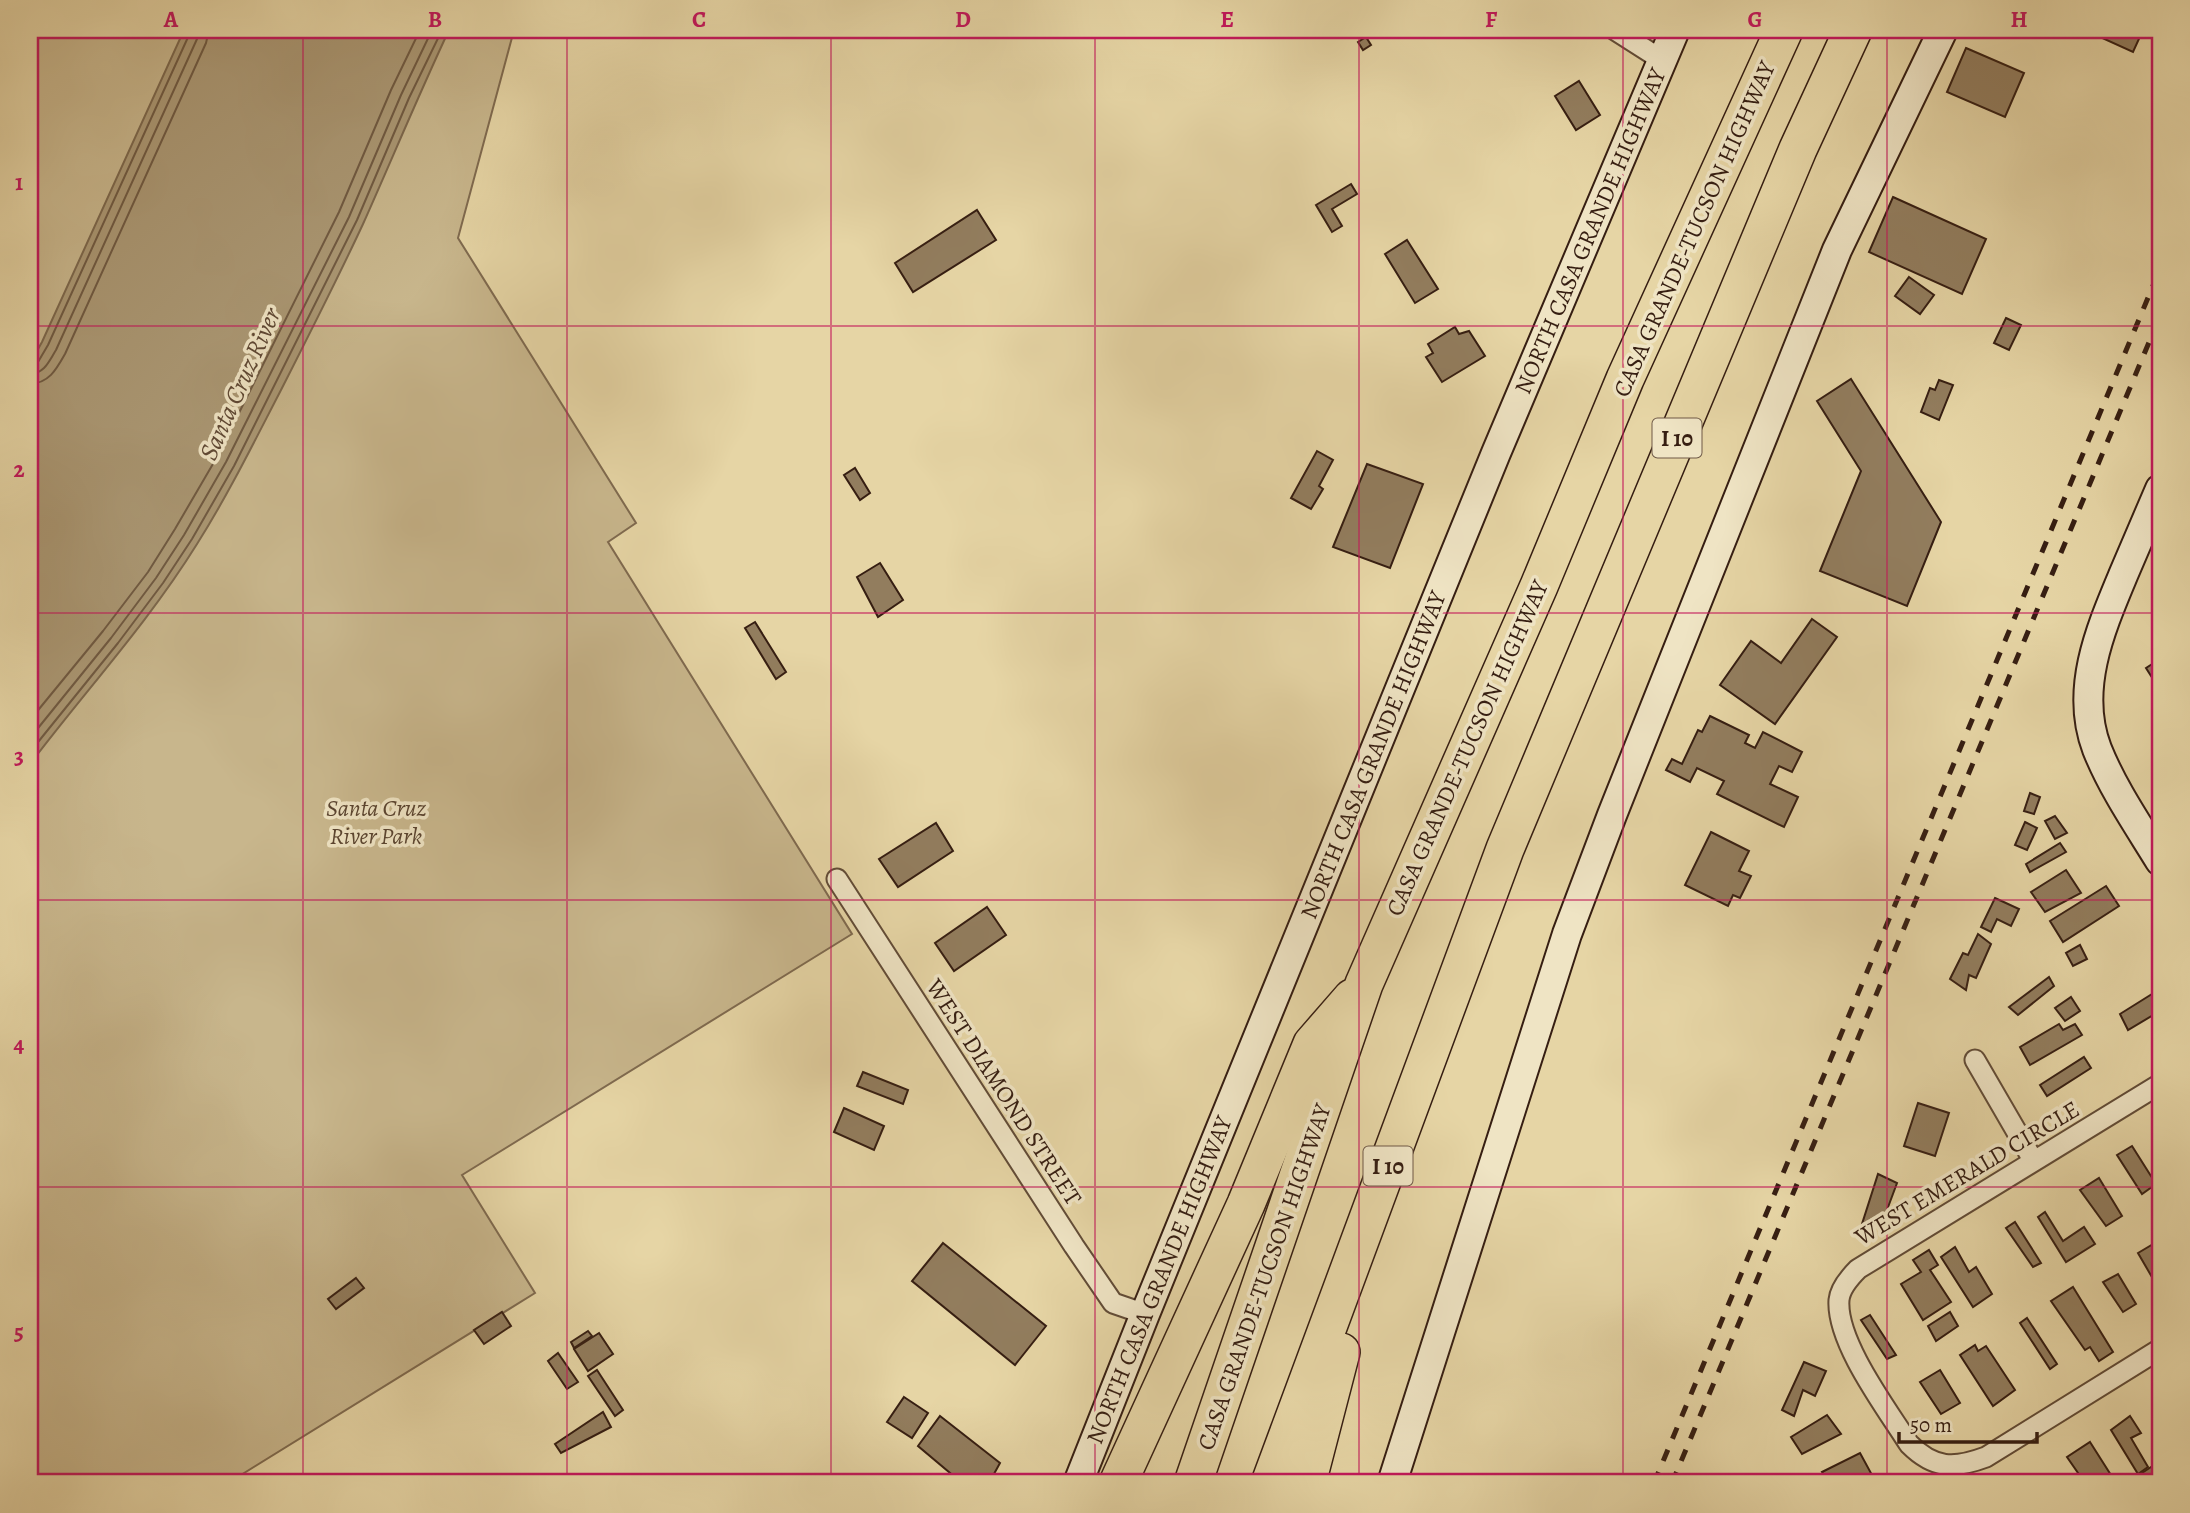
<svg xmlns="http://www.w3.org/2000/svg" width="2190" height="1513" viewBox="0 0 2190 1513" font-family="Alegreya,serif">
	<rect width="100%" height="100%" fill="#e6d5a5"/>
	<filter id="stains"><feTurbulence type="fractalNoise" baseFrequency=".00286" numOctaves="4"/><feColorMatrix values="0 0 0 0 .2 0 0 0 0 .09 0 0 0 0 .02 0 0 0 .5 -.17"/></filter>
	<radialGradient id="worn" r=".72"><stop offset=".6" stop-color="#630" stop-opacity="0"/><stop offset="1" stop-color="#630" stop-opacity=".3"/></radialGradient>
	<!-- green -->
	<path fill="#c8b68c" stroke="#7f6a4f" stroke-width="2" d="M 30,30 L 514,30 L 458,238 L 636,523 L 608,542 L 852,934 L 462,1175 L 535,1293 L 228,1483 L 30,1483 Z"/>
	<!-- water -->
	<path fill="#aa9773" stroke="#7c674c" stroke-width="2" d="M 184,30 L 449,30 C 419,94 392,159 363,224 C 337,280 309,335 281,390 C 254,442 228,495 197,544 C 148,623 86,690 30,764 L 30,363 L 42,342 Z"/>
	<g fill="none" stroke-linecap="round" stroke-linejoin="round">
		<!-- shore -->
		<g stroke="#705a42" stroke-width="2">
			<path d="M 30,365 L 38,362 L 48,345 L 189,35 L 189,30"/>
			<path d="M 30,374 C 45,373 49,361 56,350 L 197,39 L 198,30"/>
			<path d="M 30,384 C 49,383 56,370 65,354 L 206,43 L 209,30"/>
			<path d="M 30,720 L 103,631 L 148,572 L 175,529 L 217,457 L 339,212 L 391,90 L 420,30"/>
			<path d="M 30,738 L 111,638 L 156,578 L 184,535 L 226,462 L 349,217 L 401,95 L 432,30"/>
			<path d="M 30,752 L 118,643 L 163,583 L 192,539 L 234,466 L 357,220 L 409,98 L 442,30"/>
		</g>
	</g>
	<!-- building -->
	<g fill="#927d5e" stroke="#361e12" stroke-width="2">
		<path d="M 2090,30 L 2143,30 L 2133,52 L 2089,32 Z"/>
		<path d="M 1366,37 L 1371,45 L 1363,50 L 1358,42 Z"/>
		<path d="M 1966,48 L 2024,73 L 2005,117 L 1947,92 Z"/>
		<path d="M 1579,81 L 1600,115 L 1576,130 L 1555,96 Z"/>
		<path d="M 1351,184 L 1357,194 L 1332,209 L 1342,226 L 1332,232 L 1316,205 Z"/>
		<path d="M 1893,197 L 1986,239 L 1962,294 L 1869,252 Z"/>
		<path d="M 977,210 L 996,240 L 913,292 L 895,263 Z"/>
		<path d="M 1407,240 L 1438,289 L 1415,303 L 1385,254 Z"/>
		<path d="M 1909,277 L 1934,295 L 1920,314 L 1895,296 Z"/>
		<path d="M 2006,318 L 2021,325 L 2009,350 L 1994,343 Z"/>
		<path d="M 1455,327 L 1459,334 L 1469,331 L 1485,356 L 1442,382 L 1426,357 L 1433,353 L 1428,344 Z"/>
		<path d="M 1851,379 L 1941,522 L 1907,606 L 1820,571 L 1861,471 L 1817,401 Z"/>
		<path d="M 1939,380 L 1953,385 L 1939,420 L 1921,412 L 1930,388 L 1935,390 Z"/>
		<path d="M 1317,451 L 1333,460 L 1319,486 L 1323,489 L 1311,509 L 1291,498 Z"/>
		<path d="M 1367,464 L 1423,484 L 1390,568 L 1333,547 Z"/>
		<path d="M 855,468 L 870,493 L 860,500 L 844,475 Z"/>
		<path d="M 880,563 L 903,600 L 878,617 L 857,577 Z"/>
		<path d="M 1812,619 L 1837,637 L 1775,724 L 1720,685 L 1751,641 L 1781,663 Z"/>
		<path d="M 755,622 L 786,672 L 776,679 L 745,628 Z"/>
		<path d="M 2160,659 L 2160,690 L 2146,668 Z"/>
		<path d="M 1710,716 L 1749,735 L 1745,743 L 1755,748 L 1763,732 L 1802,752 L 1792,772 L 1779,766 L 1770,784 L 1798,797 L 1784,827 L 1717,794 L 1724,781 L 1697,768 L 1690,782 L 1666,770 L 1672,759 L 1682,764 L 1698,730 L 1702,732 Z"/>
		<path d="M 2030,793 L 2040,797 L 2034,814 L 2024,811 Z"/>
		<path d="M 2055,816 L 2067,833 L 2055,839 L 2045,821 Z"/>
		<path d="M 2025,822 L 2037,828 L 2027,850 L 2015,845 Z"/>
		<path d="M 936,823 L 953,851 L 898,887 L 879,859 Z"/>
		<path d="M 1711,832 L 1749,851 L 1739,871 L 1751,876 L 1740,898 L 1733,895 L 1728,906 L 1685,885 Z"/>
		<path d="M 2060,843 L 2066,852 L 2030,872 L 2026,864 Z"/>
		<path d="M 2066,870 L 2081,893 L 2045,912 L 2031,892 Z"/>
		<path d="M 2106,886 L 2119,906 L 2063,942 L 2050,921 Z"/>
		<path d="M 1995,898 L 2019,909 L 2011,926 L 1997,919 L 1991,932 L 1981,927 Z"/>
		<path d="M 987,907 L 1006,935 L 954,971 L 935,943 Z"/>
		<path d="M 1978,934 L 1991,944 L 1976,978 L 1969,975 L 1966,990 L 1950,979 L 1963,953 L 1968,955 Z"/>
		<path d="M 2080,945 L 2087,959 L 2073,966 L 2066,953 Z"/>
		<path d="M 2049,977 L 2054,986 L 2018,1015 L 2009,1007 Z"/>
		<path d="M 2160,989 L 2160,1011 L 2128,1030 L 2120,1014 Z"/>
		<path d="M 2071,997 L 2080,1011 L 2065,1021 L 2055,1008 Z"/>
		<path d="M 2059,1024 L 2063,1030 L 2075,1024 L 2082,1035 L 2030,1065 L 2020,1047 Z"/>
		<path d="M 2084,1057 L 2091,1068 L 2047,1096 L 2040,1085 Z"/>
		<path d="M 863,1072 L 908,1090 L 903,1104 L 857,1086 Z"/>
		<path d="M 1918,1103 L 1949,1113 L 1935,1156 L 1904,1146 Z"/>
		<path d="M 844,1108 L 884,1126 L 874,1150 L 834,1132 Z"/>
		<path d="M 2132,1146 L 2156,1184 L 2142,1194 L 2117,1155 Z"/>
		<path d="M 1878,1174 L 1897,1183 L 1884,1218 L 1879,1216 L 1872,1228 L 1862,1224 Z"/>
		<path d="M 2099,1178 L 2122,1216 L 2106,1226 L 2080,1190 Z"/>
		<path d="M 2045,1212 L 2063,1241 L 2084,1227 L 2095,1244 L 2066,1262 L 2038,1217 Z"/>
		<path d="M 2015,1222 L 2041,1263 L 2033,1267 L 2006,1228 Z"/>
		<path d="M 2160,1240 L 2160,1291 L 2138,1253 Z"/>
		<path d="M 943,1243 L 1046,1326 L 1015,1365 L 912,1281 Z"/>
		<path d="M 1955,1247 L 1969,1272 L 1976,1267 L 1992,1294 L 1973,1307 L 1941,1257 Z"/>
		<path d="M 1929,1250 L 1938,1265 L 1930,1270 L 1951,1302 L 1923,1320 L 1901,1284 L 1921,1272 L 1913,1260 Z"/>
		<path d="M 2118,1274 L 2136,1304 L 2123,1312 L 2103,1282 Z"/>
		<path d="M 356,1278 L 364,1288 L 336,1309 L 328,1299 Z"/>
		<path d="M 2073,1287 L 2113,1352 L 2099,1361 L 2090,1347 L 2085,1350 L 2051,1301 Z"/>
		<path d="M 502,1312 L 511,1326 L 484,1344 L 474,1330 Z"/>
		<path d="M 1950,1312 L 1958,1326 L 1936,1341 L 1928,1326 Z"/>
		<path d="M 1870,1315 L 1896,1355 L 1887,1359 L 1861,1320 Z"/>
		<path d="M 2027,1318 L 2057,1364 L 2050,1369 L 2020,1323 Z"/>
		<path d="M 588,1331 L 592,1336 L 574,1348 L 571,1342 Z"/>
		<path d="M 599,1333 L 613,1354 L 588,1371 L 574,1349 Z"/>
		<path d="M 1975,1345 L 1978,1351 L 1986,1346 L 2015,1390 L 1993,1406 L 1960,1355 Z"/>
		<path d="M 558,1353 L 578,1382 L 567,1389 L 548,1361 Z"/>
		<path d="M 1804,1362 L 1826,1371 L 1815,1396 L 1803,1390 L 1794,1416 L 1782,1410 Z"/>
		<path d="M 597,1370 L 623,1410 L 615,1416 L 588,1376 Z"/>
		<path d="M 1940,1370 L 1960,1403 L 1941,1414 L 1920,1382 Z"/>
		<path d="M 904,1397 L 928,1413 L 912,1438 L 887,1422 Z"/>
		<path d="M 603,1412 L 611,1427 L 561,1453 L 555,1444 Z"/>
		<path d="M 1827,1415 L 1841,1434 L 1802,1454 L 1791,1437 Z"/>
		<path d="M 940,1416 L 1000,1463 L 989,1483 L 962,1483 L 918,1446 Z"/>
		<path d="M 2130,1416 L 2141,1433 L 2131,1438 L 2148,1467 L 2138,1474 L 2111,1430 Z"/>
		<path d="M 2090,1442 L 2116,1483 L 2085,1483 L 2067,1457 Z"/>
		<path d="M 1860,1453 L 1872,1475 L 1858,1483 L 1829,1483 L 1822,1472 Z"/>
		<path d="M 2157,1463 L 2160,1467 L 2160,1473 L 2144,1483 L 2139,1475 Z"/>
	</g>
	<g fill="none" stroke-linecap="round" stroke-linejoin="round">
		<!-- street casing -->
		<g stroke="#624c37" stroke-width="23">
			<g id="street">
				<path d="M 1615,30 L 1662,60"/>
				<path d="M 837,879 L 1074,1246 L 1113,1303 L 1145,1314"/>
				<path d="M 1975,1060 L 2033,1160"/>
				<path d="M 2160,1084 L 1858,1269 C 1850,1277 1840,1288 1839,1300 C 1836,1342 1887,1409 1909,1444 C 1934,1469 1954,1469 1986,1457 L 2160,1349"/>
			</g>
		</g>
		<!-- secondary casing -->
		<g stroke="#361e12" stroke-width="32">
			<g id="secondary">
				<path d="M 2160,489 C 2148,517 2136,545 2124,573 C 2101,628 2074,689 2097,749 C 2113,789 2138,825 2160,861"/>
				<path d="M 1078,1483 L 1145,1314 L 1496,453 L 1675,30"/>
				<path d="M 1392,1483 L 1567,934 L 1612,815 L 1837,250 L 1943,30"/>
			</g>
		</g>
		<!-- highway casing -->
		<g stroke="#361e12" stroke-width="40">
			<g id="highway">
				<path d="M 1118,1483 L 1246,1204 L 1312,1044 L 1352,998"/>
				<path d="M 1193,1483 L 1364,984 L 1539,586 L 1625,379 L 1784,30"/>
				<path d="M 1270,1483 L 1505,849 L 1798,149 L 1853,30"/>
				<path d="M 1307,1483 L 1341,1352"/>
			</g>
		</g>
		<!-- street -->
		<use href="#street" stroke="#efe4c4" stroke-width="19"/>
		<!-- secondary -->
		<use href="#secondary" stroke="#efe4c4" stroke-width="28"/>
		<!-- highway -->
		<use href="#highway" stroke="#e6d5a5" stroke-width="37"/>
		<!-- rail -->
		<g stroke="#361e12" stroke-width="5" stroke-dasharray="12 12" stroke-linecap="butt">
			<path d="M 1654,1483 L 2160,269"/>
			<path d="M 1672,1483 L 2160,316"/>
		</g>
	</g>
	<!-- grid -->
	<path fill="none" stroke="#c2185b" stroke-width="2" stroke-opacity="0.55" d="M 303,30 L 303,1483M 567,30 L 567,1483M 831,30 L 831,1483M 1095,30 L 1095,1483M 1359,30 L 1359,1483M 1623,30 L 1623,1483M 1887,30 L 1887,1483M 30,326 L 2160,326M 30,613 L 2160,613M 30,900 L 2160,900M 30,1187 L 2160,1187"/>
	<g text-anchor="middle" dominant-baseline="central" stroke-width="7" stroke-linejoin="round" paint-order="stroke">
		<!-- shield labels -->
		<g fill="#efe4c4" stroke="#6e5947" stroke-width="2">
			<rect x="1652.5" y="418.5" width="49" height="39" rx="5"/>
			<rect x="1363.5" y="1146.5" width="49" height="39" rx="5"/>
		</g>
		<g font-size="23" font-weight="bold" fill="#361e12">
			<text x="1677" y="438">I 10</text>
			<text x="1388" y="1166">I 10</text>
		</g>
		<!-- street labels -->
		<g font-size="24" fill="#361e12" stroke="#efe4c4">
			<text transform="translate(1694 229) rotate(-66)">CASA GRANDE-TUCSON HIGHWAY</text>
			<text transform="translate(1590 231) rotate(-67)">NORTH CASA GRANDE HIGHWAY</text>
			<text transform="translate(1467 748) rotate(-66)">CASA GRANDE-TUCSON HIGHWAY</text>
			<text transform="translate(1373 755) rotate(-68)">NORTH CASA GRANDE HIGHWAY</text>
			<text transform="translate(1004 1092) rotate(57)">WEST DIAMOND STREET</text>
			<text transform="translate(1967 1173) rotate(-31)">WEST EMERALD CIRCLE</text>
			<text transform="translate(1264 1277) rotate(-71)">CASA GRANDE-TUCSON HIGHWAY</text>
			<text transform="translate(1159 1280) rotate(-68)">NORTH CASA GRANDE HIGHWAY</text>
		</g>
		<!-- park labels -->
		<g font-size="24" font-style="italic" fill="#5a4430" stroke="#efe4c4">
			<text x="376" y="808">Santa Cruz<tspan x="376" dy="28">River Park</tspan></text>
		</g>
		<!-- water labels -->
		<g font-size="26" font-style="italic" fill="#5f4834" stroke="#efe4c4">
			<text transform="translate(240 384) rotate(-66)">Santa Cruz River</text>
		</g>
	</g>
	<!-- margin -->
	<rect width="2190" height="1513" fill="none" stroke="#e6d5a5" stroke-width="77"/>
	<!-- scale -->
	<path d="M1899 1432v10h138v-10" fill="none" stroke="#361e12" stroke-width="3.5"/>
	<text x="1910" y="1432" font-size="21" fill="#361e12" stroke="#efe4c4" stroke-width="5" paint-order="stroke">50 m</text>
	<rect x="38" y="38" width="2114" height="1436" fill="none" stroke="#c2185b" stroke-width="2.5"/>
	<g font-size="23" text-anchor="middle" font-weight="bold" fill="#c2185b">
		<text x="171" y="27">A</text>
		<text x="435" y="27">B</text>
		<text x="699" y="27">C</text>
		<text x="963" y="27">D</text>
		<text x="1227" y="27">E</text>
		<text x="1491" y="27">F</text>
		<text x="1755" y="27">G</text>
		<text x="2019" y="27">H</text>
		<text x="19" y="190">1</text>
		<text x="19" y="477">2</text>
		<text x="19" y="764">3</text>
		<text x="19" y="1052">4</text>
		<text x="19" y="1339">5</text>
	</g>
	<rect width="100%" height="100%" filter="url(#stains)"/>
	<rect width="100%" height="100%" fill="url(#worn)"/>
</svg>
